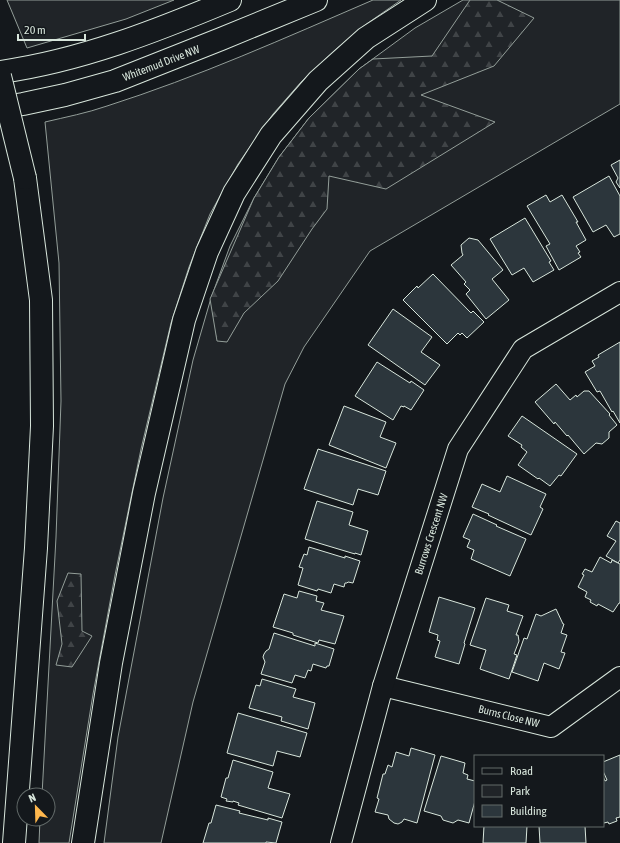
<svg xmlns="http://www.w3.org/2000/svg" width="620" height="843" viewBox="0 0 620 843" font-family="'Asap Condensed',sans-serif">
	<defs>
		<pattern id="forest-firs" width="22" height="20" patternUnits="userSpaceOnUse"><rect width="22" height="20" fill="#202428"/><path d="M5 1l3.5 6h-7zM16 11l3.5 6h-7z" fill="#404447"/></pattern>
	</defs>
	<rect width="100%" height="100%" fill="#14181c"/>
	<!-- green -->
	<g fill="#202428" stroke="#939e99">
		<path d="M 7,0 L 174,0 L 126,19 L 27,48 Z"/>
		<path d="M 373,0 L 401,0 L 365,25 L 335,50 L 301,82 L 273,114 L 238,164 L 210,214 L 189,267 L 171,323 L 141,449 L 115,575 L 93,694 L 69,843 L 39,843 L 40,819 L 48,819 L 48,795 L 42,795 L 56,537 L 61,401 L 59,263 L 45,122 C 66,117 87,113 107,106 C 198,77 285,38 373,0 Z"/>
		<path d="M 463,0 L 620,0 L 620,104 L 370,251 L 304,347 L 285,384 L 193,702 L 161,843 L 104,843 L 118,737 L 163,498 L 193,360 L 211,298 L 230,246 L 254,198 L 279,157 L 309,118 L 359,69 L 415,28 Z"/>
	</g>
	<!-- forest -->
	<g fill="url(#forest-firs)" stroke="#939e99">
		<path d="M 470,0 L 497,0 L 534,18 L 494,66 L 421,95 L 495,122 L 386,189 L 329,176 L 327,209 L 312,229 L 278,281 L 244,313 L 227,342 L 217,341 L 210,299 L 254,198 L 279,157 L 309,118 L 359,69 L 373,59 L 432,56 Z"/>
		<path d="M 68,573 L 81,574 L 82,631 L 92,636 L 72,667 L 56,665 L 62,644 L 57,601 Z"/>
	</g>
	<!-- building -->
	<g fill="#2c363c" stroke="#d8e6dc">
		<path d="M 620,160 L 620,188 L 616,182 L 618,178 L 611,165 Z"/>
		<path d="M 609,176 L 620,196 L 620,234 L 614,237 L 606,225 L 593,232 L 573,197 Z"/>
		<path d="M 546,195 L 550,202 L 562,195 L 578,222 L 576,222 L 586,240 L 576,246 L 580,252 L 578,253 L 581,257 L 559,270 L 546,246 L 550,244 L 527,206 Z"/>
		<path d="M 525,218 L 551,261 L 549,262 L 554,270 L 533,282 L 524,268 L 512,275 L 490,239 Z"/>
		<path d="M 469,238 L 478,240 L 503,270 L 492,279 L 509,300 L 486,319 L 466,294 L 470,290 L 464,284 L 466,282 L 451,265 L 463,255 L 462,253 L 461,245 Z"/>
		<path d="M 433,274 L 471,313 L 473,311 L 484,322 L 467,338 L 462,333 L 460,335 L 458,333 L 447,344 L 403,300 L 417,286 L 418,288 Z"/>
		<path d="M 393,309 L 432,337 L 421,352 L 440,365 L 425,385 L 368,345 Z"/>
		<path d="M 620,342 L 620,423 L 613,411 L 612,412 L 600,391 L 597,392 L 585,372 L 595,366 L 592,361 L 599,357 L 598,355 Z"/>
		<path d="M 377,362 L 410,383 L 411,381 L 424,390 L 411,410 L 404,406 L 404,407 L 401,406 L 393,420 L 355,396 Z"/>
		<path d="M 556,384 L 570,400 L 576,395 L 577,397 L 584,391 L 589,391 L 610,414 L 609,415 L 617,425 L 609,432 L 609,438 L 602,444 L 596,443 L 584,454 L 568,435 L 567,436 L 555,422 L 554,424 L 535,402 Z"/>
		<path d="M 344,406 L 386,422 L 380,437 L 396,443 L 386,468 L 329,445 Z"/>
		<path d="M 522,416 L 577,454 L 561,476 L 559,475 L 550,486 L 539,478 L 538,479 L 518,465 L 527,452 L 521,447 L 522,445 L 508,436 Z"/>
		<path d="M 318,449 L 386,471 L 378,495 L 358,489 L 353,505 L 304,489 Z"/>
		<path d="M 507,476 L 546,494 L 540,507 L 543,509 L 531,535 L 488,515 L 489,514 L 472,507 L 482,484 L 500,492 Z"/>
		<path d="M 317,501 L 353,512 L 349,525 L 368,531 L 361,555 L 355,553 L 355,554 L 305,539 Z"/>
		<path d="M 473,514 L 497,525 L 496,526 L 526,539 L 510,576 L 471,559 L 474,550 L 467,547 L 470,540 L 463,537 Z"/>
		<path d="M 616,521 L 620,523 L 620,560 L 618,563 L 606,556 L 616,541 L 607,536 Z"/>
		<path d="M 309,547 L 345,558 L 345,556 L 360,561 L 353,583 L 348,582 L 347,583 L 345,583 L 344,587 L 334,584 L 331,593 L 318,589 L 317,591 L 298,585 L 303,568 L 299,567 L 304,554 L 307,555 Z"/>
		<path d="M 600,557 L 611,563 L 612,560 L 620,564 L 620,603 L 619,603 L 613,612 L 598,604 L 597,606 L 590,602 L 591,600 L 585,597 L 587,592 L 578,587 L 584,575 L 582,574 L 585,569 L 592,572 Z"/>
		<path d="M 299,591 L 317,596 L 316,601 L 324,603 L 321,610 L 344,616 L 335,644 L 319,640 L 318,643 L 293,635 L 293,633 L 273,627 L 284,594 L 297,598 Z"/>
		<path d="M 439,597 L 475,608 L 464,643 L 465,644 L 459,664 L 435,657 L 440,641 L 437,640 L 438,635 L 429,632 Z"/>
		<path d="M 486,598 L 509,605 L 507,611 L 523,616 L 516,635 L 518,635 L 519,641 L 514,654 L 517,655 L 509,679 L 480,669 L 486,650 L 470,645 Z"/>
		<path d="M 556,609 L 563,624 L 564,624 L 561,633 L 567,635 L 561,652 L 565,653 L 559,669 L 544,663 L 538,681 L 512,672 L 524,638 L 527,639 L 536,614 L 541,616 Z"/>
		<path d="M 274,633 L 315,646 L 315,643 L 334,649 L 329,666 L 327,666 L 326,668 L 313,664 L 311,671 L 308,670 L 305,678 L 295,675 L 292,683 L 261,674 L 265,662 L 263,657 L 264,654 L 266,651 L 269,649 Z"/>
		<path d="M 262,679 L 296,689 L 293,697 L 315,703 L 308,729 L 281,721 L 282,717 L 249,708 L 256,685 L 260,686 Z"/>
		<path d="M 238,713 L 307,733 L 300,757 L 277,751 L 273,766 L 227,753 Z"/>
		<path d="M 411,748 L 435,755 L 417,823 L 404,819 L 402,822 L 398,824 L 394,823 L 389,819 L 388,815 L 375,812 L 379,799 L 377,798 L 383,774 L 385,774 L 388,765 L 392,767 L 396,752 L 409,756 Z"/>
		<path d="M 620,755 L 620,817 L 616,818 L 617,821 L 609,824 L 608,822 L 604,823 L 603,821 L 603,776 L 605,781 L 607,780 L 603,771 L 603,762 Z"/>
		<path d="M 441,756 L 465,763 L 463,773 L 468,775 L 467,779 L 475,781 L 475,801 L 469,823 L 458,820 L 453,823 L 443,820 L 441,816 L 424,811 Z"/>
		<path d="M 233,760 L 273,772 L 268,788 L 290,794 L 282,818 L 238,805 L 239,803 L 233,801 L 233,802 L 226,801 L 227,799 L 221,797 L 226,778 L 228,778 Z"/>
		<path d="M 216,805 L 240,811 L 239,813 L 268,820 L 268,818 L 282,822 L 276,843 L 266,842 L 266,843 L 203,843 L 209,823 L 211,823 Z"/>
		<path d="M 484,826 L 527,826 L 526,843 L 483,843 Z"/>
		<path d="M 539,826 L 585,826 L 586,843 L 540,843 Z"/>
	</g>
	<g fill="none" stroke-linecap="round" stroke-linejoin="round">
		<!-- street casing -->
		<g stroke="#d8e6dc" stroke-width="22">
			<g id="street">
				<path d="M 383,686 L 551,727 L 620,677"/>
				<path d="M 341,843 L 383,686 L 458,449 L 523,349 L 620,292"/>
			</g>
		</g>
		<!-- highway casing -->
		<g stroke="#d8e6dc" stroke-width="24">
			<g id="highway">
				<path d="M 0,72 C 80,61 156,31 230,0"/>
				<path d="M 0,108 L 23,104 L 65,95 L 115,81 L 221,39 L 316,0"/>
				<path d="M 14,843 L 36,548 L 42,426 L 41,300 L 25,178"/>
				<path d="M 83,843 L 111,663 L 144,493 L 184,320 L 207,252 L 234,193 L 271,135 L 318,81 L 366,38 L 425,0"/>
			</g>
		</g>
		<!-- street -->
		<use href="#street" stroke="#14181c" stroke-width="20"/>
		<!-- highway -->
		<use href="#highway" stroke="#14181c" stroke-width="22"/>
		<!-- highway-bridge casing -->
		<g stroke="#d8e6dc" stroke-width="24" stroke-linecap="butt">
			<path id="highway-bridge" d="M 0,76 L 25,178"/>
		</g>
		<!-- highway-bridge -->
		<use href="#highway-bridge" stroke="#14181c" stroke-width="22"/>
	</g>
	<g text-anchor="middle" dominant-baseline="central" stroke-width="3" stroke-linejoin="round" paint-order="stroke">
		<!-- street labels -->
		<g font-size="11" fill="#d8e6dc" stroke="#14181c">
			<text transform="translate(161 63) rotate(-21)">Whitemud Drive NW</text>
			<text transform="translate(431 534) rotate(-72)">Burrows Crescent NW</text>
			<text transform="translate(509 716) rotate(14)">Burns Close NW</text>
		</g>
	</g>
	<!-- legend -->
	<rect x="474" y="755" width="130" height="72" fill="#14181c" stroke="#626a69"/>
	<rect x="482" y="768" width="20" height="6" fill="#14181c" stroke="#626a69"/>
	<text x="510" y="775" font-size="12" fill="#d8e6dc">Road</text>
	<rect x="482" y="785" width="20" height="12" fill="#202428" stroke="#626a69"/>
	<text x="510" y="795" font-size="12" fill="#d8e6dc">Park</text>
	<rect x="482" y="805" width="20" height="12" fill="#2c363c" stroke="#626a69"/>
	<text x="510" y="815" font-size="12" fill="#d8e6dc">Building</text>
	<!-- north arrow -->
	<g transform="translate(36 807) rotate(337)"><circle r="19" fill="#14181c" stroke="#626a69"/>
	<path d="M0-3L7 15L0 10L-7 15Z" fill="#ffb74d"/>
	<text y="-6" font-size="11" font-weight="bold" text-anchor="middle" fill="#d8e6dc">N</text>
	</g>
	<!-- scale -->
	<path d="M18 34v6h67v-6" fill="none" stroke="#d8e6dc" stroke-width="2"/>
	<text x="24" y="34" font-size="12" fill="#d8e6dc" stroke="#14181c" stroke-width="3" paint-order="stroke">20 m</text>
</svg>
